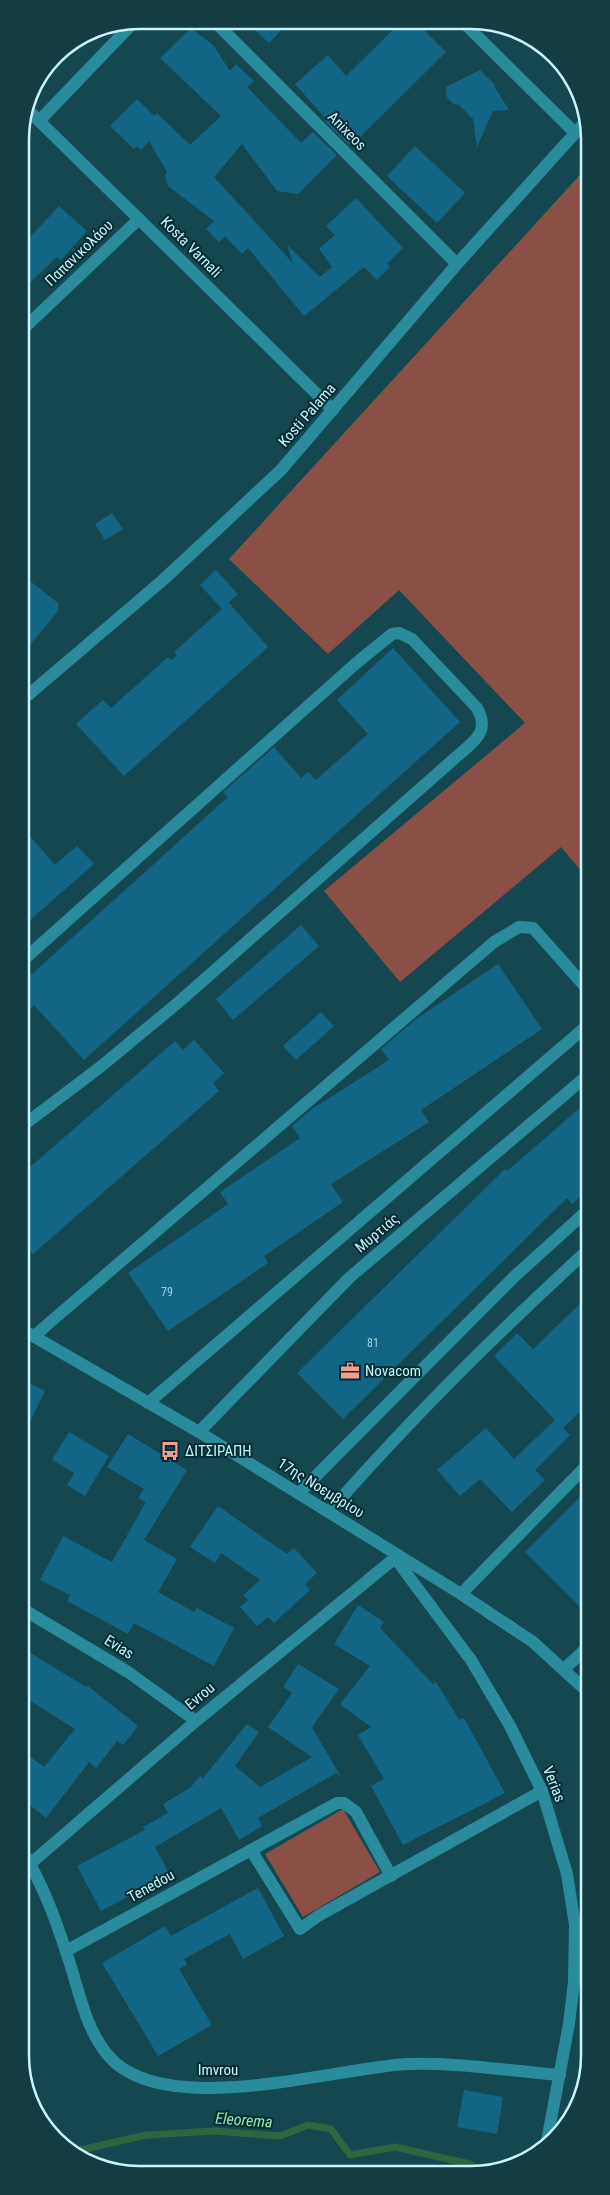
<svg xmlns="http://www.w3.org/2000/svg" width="610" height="2195" viewBox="0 0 610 2195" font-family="'Roboto Condensed',sans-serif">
	<rect width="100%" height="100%" fill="#154750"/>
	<!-- green -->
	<g fill="#8a5045">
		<path d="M 589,165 L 589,880 L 561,847 L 400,982 L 324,891 L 525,723 L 399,590 L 328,654 L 229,559 Z"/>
		<path d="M 343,1809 L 380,1872 L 303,1917 L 265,1854 Z"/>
	</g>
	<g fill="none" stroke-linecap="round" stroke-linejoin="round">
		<!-- stream -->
		<path stroke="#2e653e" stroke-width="7" d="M 76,2151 L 146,2135 L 214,2131 L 280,2136 L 308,2125 L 331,2129 L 350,2155 L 395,2147 L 470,2164 L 479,2174"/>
	</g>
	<!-- building -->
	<g fill="#136586">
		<path d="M 245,21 L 290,21 L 269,43 Z"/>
		<path d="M 401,22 L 416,22 L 446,52 L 352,145 L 348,144 L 325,121 L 326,119 L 295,84 L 328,55 L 346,76 Z"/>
		<path d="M 191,28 L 213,45 L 230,71 L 236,64 L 254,81 L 247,87 L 301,143 L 313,132 L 337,155 L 298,194 L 277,191 L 242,144 L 214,177 L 293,263 L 287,245 L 320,277 L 332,267 L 319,249 L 335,235 L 326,226 L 356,198 L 403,248 L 387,264 L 390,267 L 377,280 L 364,267 L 304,316 L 248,248 L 242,254 L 225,236 L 219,242 L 206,229 L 214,221 L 168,186 L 165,175 L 167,172 L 149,141 L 141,150 L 137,146 L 134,149 L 110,126 L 137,99 L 154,116 L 157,113 L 190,145 L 221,116 L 160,58 Z"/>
		<path d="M 480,70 L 495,85 L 494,86 L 509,110 L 493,111 L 477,147 L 473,119 L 459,105 L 454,104 L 447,98 L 446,87 Z"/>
		<path d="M 415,146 L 465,193 L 437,223 L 387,176 Z"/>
		<path d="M 59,206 L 87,231 L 61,260 L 57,257 L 20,292 L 20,248 Z"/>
		<path d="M 112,513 L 123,529 L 105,540 L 95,524 Z"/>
		<path d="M 216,570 L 238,594 L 224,607 L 229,603 L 268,647 L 124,776 L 76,724 L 103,700 L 111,708 L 168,657 L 171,660 L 177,656 L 174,652 L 222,609 L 200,585 Z"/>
		<path d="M 20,573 L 58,603 L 58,611 L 20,657 Z"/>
		<path d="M 393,648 L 460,722 L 84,1060 L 34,1005 L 21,1017 L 21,984 L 228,797 L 223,792 L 274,747 L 301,778 L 308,772 L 316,780 L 368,734 L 337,700 Z"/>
		<path d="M 21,826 L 55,865 L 77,846 L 94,864 L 21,928 Z"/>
		<path d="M 301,925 L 319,946 L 233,1020 L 216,999 Z"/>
		<path d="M 498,964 L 542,1029 L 421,1110 L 429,1122 L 331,1184 L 343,1202 L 264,1256 L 268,1263 L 168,1331 L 128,1273 L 228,1204 L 220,1192 L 300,1138 L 292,1126 L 312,1109 L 389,1060 L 381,1049 L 415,1020 Z"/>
		<path d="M 321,1012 L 334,1026 L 296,1060 L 283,1046 Z"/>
		<path d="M 194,1040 L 224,1073 L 213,1083 L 219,1091 L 33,1254 L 21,1239 L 21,1175 L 175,1041 L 183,1050 Z"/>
		<path d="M 589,1100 L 589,1189 L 572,1204 L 567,1198 L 343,1419 L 297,1373 L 505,1169 L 507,1171 Z"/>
		<path d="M 589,1295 L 589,1403 L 563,1428 L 570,1435 L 535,1470 L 545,1480 L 512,1512 L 480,1479 L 460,1496 L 437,1470 L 486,1428 L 514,1459 L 555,1420 L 494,1356 L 517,1333 L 533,1349 Z"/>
		<path d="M 21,1379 L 45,1391 L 21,1440 Z"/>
		<path d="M 69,1432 L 109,1456 L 85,1496 L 67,1485 L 74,1473 L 52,1460 Z"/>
		<path d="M 128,1434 L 187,1470 L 144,1540 L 177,1559 L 158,1592 L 194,1612 L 197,1608 L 234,1628 L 214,1666 L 134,1623 L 128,1634 L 67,1601 L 70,1595 L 40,1580 L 63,1536 L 112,1562 L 146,1502 L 138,1498 L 144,1489 L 107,1467 Z"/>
		<path d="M 590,1487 L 590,1617 L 525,1552 Z"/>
		<path d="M 218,1506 L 287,1554 L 294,1548 L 317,1573 L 305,1584 L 310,1590 L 274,1623 L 268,1617 L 257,1626 L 240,1607 L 248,1600 L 243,1595 L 260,1580 L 221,1553 L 215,1563 L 190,1547 Z"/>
		<path d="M 358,1605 L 384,1622 L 380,1628 L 433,1684 L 436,1682 L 459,1720 L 464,1718 L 505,1793 L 403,1845 L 371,1786 L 384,1779 L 358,1735 L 371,1727 L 340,1704 L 370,1666 L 334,1644 Z"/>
		<path d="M 21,1647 L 86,1687 L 88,1686 L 138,1726 L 123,1745 L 117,1741 L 96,1768 L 89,1762 L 46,1818 L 21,1798 L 21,1750 L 44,1767 L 75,1729 L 21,1695 Z"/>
		<path d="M 298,1664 L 339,1689 L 312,1727 L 341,1777 L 336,1773 L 258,1818 L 262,1826 L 239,1840 L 221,1808 L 155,1847 L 170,1875 L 101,1911 L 77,1866 L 145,1830 L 143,1827 L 168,1813 L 163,1804 L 190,1788 L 200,1776 L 203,1778 L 247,1724 L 259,1732 L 235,1766 L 260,1787 L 312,1757 L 268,1727 L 292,1693 L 283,1687 Z"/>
		<path d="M 258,1888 L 284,1936 L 243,1959 L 230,1934 L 184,1959 L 187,1965 L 179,1969 L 212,2025 L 158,2056 L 102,1963 L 165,1926 L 171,1936 Z"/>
		<path d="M 464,2090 L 503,2097 L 497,2134 L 457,2127 Z"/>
	</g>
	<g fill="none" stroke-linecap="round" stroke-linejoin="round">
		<!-- service -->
		<g stroke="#2a8b9c" stroke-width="12">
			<path d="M 21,962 L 354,665 L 392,634 L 399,633 L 412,639 L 477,708 C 491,733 473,742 455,758 L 180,1001 L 99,1068 L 21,1127"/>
			<path d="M 34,1336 L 494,942 L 519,927 L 533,928 L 589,991"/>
			<path d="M 148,1403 L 589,1024"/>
			<path d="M 199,1432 L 349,1278 L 589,1074"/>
			<path d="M 299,1493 L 515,1276 L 589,1209"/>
			<path d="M 329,1512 C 410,1419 498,1332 589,1249"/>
			<path d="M 461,1594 L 590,1462"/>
			<path d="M 564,1669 L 590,1645"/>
		</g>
		<!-- pedestrian -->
		<g stroke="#2a8b9c" stroke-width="12">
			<path d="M 251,1850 L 300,1929 L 318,1916 L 542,1791"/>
			<path d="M 66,1951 L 337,1803 L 344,1803 L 356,1812 L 391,1876"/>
		</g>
		<!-- minor -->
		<g stroke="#2a8b9c" stroke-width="12">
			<path d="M 213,20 L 457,264"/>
			<path d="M 463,22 L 575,133"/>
			<path d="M 26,108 L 333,410"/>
			<path d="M 39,121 L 135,21"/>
			<path d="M 20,332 L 139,219"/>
			<path d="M 20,702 L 163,580 L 281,470 L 457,264 L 587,120"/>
			<path d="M 21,1608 L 128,1672 L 196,1721"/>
			<path d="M 21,1849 C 44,1885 58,1926 71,1967 C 80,1996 87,2030 107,2054 C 160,2121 330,2069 406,2064 C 457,2062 509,2071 560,2075"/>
			<path d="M 30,1864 L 196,1721 L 395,1558 L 471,1660 L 510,1726 L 542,1791 L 567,1874 L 575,1925 L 574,1982 L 569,2024 L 546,2146"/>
		</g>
		<!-- tertiary -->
		<path stroke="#2a8b9c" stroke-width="12" d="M 21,1329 L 199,1432 L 461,1594 L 533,1642 L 590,1694"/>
	</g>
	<!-- icons -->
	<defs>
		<g id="office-bare" transform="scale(1.5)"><path d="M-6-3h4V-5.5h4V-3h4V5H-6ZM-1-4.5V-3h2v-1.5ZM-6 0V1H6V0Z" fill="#f49d8c" stroke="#032c33" stroke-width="2.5" paint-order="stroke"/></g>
		<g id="bus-bare" transform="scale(1.5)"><path d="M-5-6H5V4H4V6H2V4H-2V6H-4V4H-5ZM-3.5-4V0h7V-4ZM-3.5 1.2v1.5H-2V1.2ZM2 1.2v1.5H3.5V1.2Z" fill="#f49d8c" stroke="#032c33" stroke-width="2.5" paint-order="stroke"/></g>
	</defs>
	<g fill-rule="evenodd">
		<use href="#office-bare" x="350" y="1371"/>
		<use href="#bus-bare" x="170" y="1451"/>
	</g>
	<g text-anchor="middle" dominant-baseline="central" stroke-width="4" stroke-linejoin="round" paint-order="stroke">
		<!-- number labels -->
		<g font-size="12" fill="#9cd0de">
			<text x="167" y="1292">79</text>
			<text x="373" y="1343">81</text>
		</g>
		<!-- street labels -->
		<g font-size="15" fill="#c9f4fc" stroke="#032c33">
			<text transform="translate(347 131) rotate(45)">Anixeos</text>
			<text transform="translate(191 247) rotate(45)">Kosta Varnali</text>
			<text transform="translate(79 253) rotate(-44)">Παπανικολάου</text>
			<text transform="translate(307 415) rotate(-49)">Kosti Palama</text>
			<text transform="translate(377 1233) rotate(-40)">Μυρτιάς</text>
			<text transform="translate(321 1488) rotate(32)">17ης Νοεμβρίου</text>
			<text transform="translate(119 1647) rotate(32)">Evias</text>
			<text transform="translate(200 1696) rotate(-40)">Evrou</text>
			<text transform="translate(554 1784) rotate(68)">Verias</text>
			<text transform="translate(151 1886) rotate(-29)">Tenedou</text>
			<text x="218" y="2070">Imvrou</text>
		</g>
		<!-- poi labels -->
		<g font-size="15" fill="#c9f4fc" stroke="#032c33" text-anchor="start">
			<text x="365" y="1371">Novacom</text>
			<text x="185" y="1451">ΔΙΤΣΙΡΑΠΗ</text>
		</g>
		<!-- water labels -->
		<g font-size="16" font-style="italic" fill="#97e8ac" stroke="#032c33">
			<text transform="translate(244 2120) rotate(4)">Eleorema</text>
		</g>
	</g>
	<!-- crop -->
	<path d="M0 0H610V2195H0ZM139 29H471A110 110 0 0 1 581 139V2056A110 110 0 0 1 471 2166H139A110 110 0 0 1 29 2056V139A110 110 0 0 1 139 29Z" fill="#133c43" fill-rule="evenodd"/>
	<path fill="none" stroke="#c9f4fc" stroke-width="2.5" d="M139 29H471A110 110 0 0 1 581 139V2056A110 110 0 0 1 471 2166H139A110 110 0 0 1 29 2056V139A110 110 0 0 1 139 29Z"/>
</svg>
